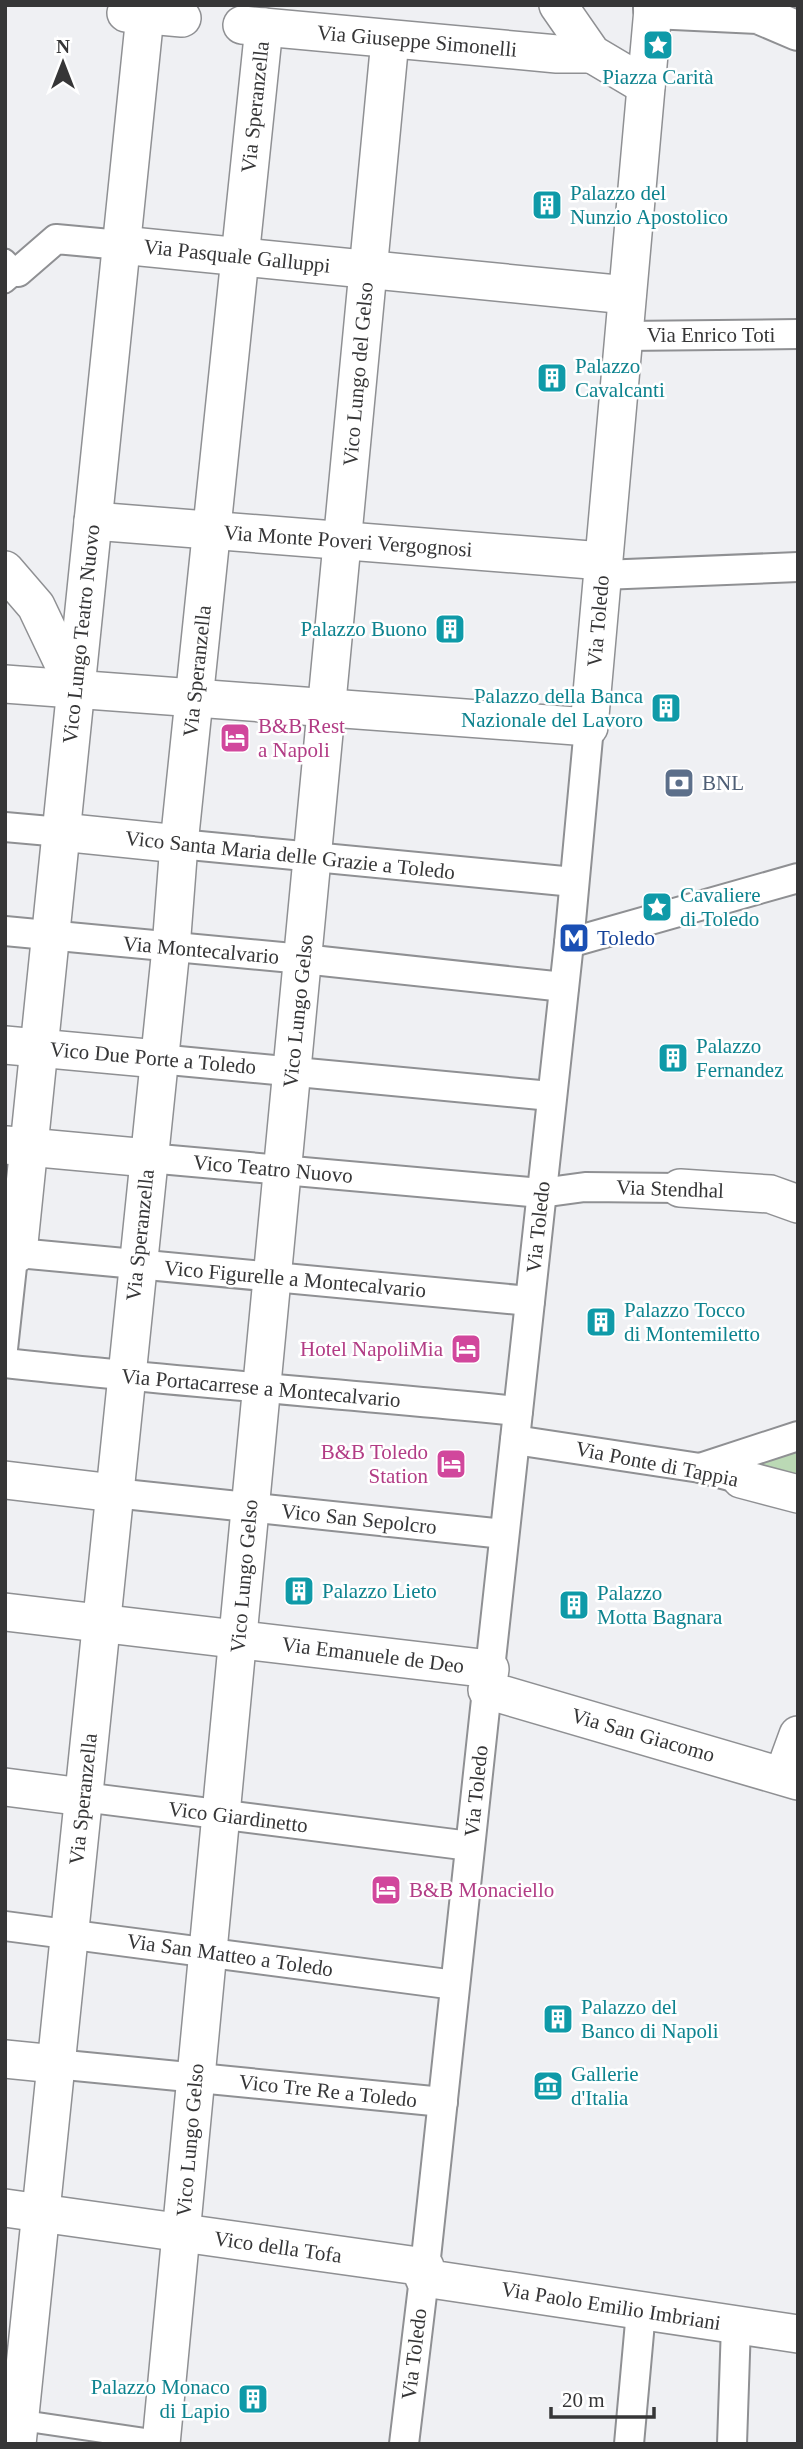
<svg xmlns="http://www.w3.org/2000/svg" width="803" height="2449" viewBox="0 0 803 2449" font-family="'Times New Roman',serif">
	<rect width="100%" height="100%" fill="#eff0f3"/>
	<!-- green -->
	<path fill="#bbd9b5" d="M 798,1451 L 798,1477 L 745,1466 Z"/>
	<g fill="none" stroke-linecap="round" stroke-linejoin="round">
		<!-- service casing -->
		<g stroke="#8f9093" stroke-width="23">
			<g id="service">
				<path d="M 5,259 L 18,272 L 5,283"/>
				<path d="M 6,1363 L 18,1253 L 10,1252"/>
				<path d="M 19,2420 L 161,2441"/>
			</g>
		</g>
		<!-- pedestrian casing -->
		<g stroke="#8f9093" stroke-width="32">
			<g id="pedestrian">
				<path d="M 18,272 L 56,239 L 121,245"/>
				<path d="M 624,336 L 798,334"/>
				<path d="M 602,575 L 798,567"/>
				<path d="M 5,827 L 61,832"/>
				<path d="M 179,844 L 574,882"/>
				<path d="M 5,931 L 303,959 L 564,987"/>
				<path d="M 569,943 L 798,878"/>
				<path d="M 158,1059 L 551,1096"/>
				<path d="M 148,1158 L 541,1193 L 585,1187 L 680,1188"/>
				<path d="M 18,1253 L 530,1301"/>
				<path d="M 5,1363 C 176,1382 347,1394 518,1411"/>
				<path d="M 515,1440 L 700,1468 L 741,1479"/>
				<path d="M 700,1468 L 798,1436"/>
				<path d="M 114,1493 L 504,1534"/>
				<path d="M 490,1669 L 569,943 L 589,727"/>
				<path d="M 83,1797 L 470,1846"/>
				<path d="M 5,1926 L 455,1985"/>
				<path d="M 55,2064 L 443,2102"/>
				<path d="M 425,2267 L 487,1690"/>
				<path d="M 404,2444 L 424,2278"/>
				<path d="M 629,2444 L 641,2311"/>
				<path d="M 732,2444 L 736,2325"/>
			</g>
		</g>
		<!-- minor casing -->
		<g stroke="#8f9093" stroke-width="40">
			<g id="minor">
				<path d="M 558,5 L 592,54 L 646,86"/>
				<path d="M 126,13 L 182,18"/>
				<path d="M 242,25 L 557,54 L 592,54"/>
				<path d="M 121,245 L 627,295"/>
				<path d="M 93,521 L 603,561"/>
				<path d="M 5,570 L 36,606 L 75,688"/>
				<path d="M 5,684 L 589,727 L 653,9"/>
				<path d="M 61,832 L 179,844"/>
				<path d="M 5,1045 L 158,1059"/>
				<path d="M 6,1145 L 148,1158"/>
				<path d="M 680,1188 L 770,1194 L 798,1204"/>
				<path d="M 18,1253 L 145,15"/>
				<path d="M 741,1479 L 798,1494"/>
				<path d="M 5,1480 L 114,1493"/>
				<path d="M 5,1612 L 490,1669 L 487,1690 L 798,1781"/>
				<path d="M 783,1776 L 798,1735"/>
				<path d="M 5,1787 L 83,1797"/>
				<path d="M 5,2059 L 55,2064"/>
				<path d="M 5,2208 L 425,2267 L 424,2278 L 798,2334"/>
				<path d="M 17,2444 L 171,948 L 179,844 L 264,27"/>
				<path d="M 161,2444 L 390,40"/>
			</g>
		</g>
		<!-- secondary casing -->
		<g stroke="#8f9093" stroke-width="42">
			<path id="secondary" d="M 653,5 L 653,9 L 758,14 L 798,31"/>
		</g>
		<!-- service -->
		<use href="#service" stroke="#fff" stroke-width="19"/>
		<!-- pedestrian -->
		<use href="#pedestrian" stroke="#fff" stroke-width="28"/>
		<!-- minor -->
		<use href="#minor" stroke="#fff" stroke-width="37"/>
		<!-- secondary -->
		<use href="#secondary" stroke="#fff" stroke-width="38"/>
	</g>
	<!-- icons -->
	<defs>
		<g id="sight-square" transform="scale(1.575)"><rect x="-9" y="-9" width="18" height="18" rx="4" fill="#0f9aa8" stroke="#fff"/><path d="M0-6L1.8-2.2L6-1.7L2.9 1.2L3.7 5.4L0 3.3L-3.7 5.4L-2.9 1.2L-6-1.7L-1.8-2.2Z" fill="#fff"/></g>
		<g id="building-square" transform="scale(1.575)"><rect x="-9" y="-9" width="18" height="18" rx="4" fill="#0f9aa8" stroke="#fff"/><path d="M-4-6H4V6H1V3H-1V6H-4ZM-2.5-4.3h1.7v1.8h-1.7ZM.8-4.3h1.7v1.8H.8ZM-2.5-1h1.7V.8h-1.7ZM.8-1h1.7V.8H.8Z" fill="#fff"/></g>
		<g id="hotel-square" transform="scale(1.575)"><rect x="-9" y="-9" width="18" height="18" rx="4" fill="#d1479c" stroke="#fff"/><path d="M-6-4.5h1.5V1H6V5H4.5V3h-9V5H-6ZM-4 0a1.8 1.8 0 1 1 3.6 0ZM.5 0V-2.5h3Q6-2.5 6 0Z" fill="#fff"/></g>
		<g id="bank-square" transform="scale(1.575)"><rect x="-9" y="-9" width="18" height="18" rx="4" fill="#5c6f8a" stroke="#fff"/><path d="M-6-4H6V4H-6ZM0-2.3a2.3 2.3 0 1 0 0 4.6a2.3 2.3 0 1 0 0-4.6Z" fill="#fff"/></g>
		<g id="metro-square" transform="scale(1.575)"><rect x="-9" y="-9" width="18" height="18" rx="4" fill="#1a4fb4" stroke="#fff"/><path d="M-5.5 5V-5H-3L0 0L3-5H5.5V5H3V-.5L0 4L-3-.5V5Z" fill="#fff"/></g>
		<g id="museum-square" transform="scale(1.575)"><rect x="-9" y="-9" width="18" height="18" rx="4" fill="#0f9aa8" stroke="#fff"/><path d="M0-6L6-3V-2H-6V-3ZM-5-1h2V3h-2ZM-1-1h2V3h-2ZM3-1h2V3H3ZM-6 4H6V6H-6Z" fill="#fff"/></g>
	</defs>
	<g fill-rule="evenodd">
		<use href="#sight-square" x="658" y="45"/>
		<use href="#building-square" x="547" y="205"/>
		<use href="#building-square" x="552" y="378"/>
		<use href="#building-square" x="450" y="629"/>
		<use href="#building-square" x="666" y="708"/>
		<use href="#hotel-square" x="235" y="738"/>
		<use href="#bank-square" x="679" y="783"/>
		<use href="#sight-square" x="657" y="907"/>
		<use href="#metro-square" x="574" y="938"/>
		<use href="#building-square" x="673" y="1058"/>
		<use href="#building-square" x="601" y="1322"/>
		<use href="#hotel-square" x="466" y="1349"/>
		<use href="#hotel-square" x="451" y="1464"/>
		<use href="#building-square" x="299" y="1591"/>
		<use href="#building-square" x="574" y="1605"/>
		<use href="#hotel-square" x="386" y="1890"/>
		<use href="#building-square" x="558" y="2019"/>
		<use href="#museum-square" x="548" y="2086"/>
		<use href="#building-square" x="253" y="2399"/>
	</g>
	<g text-anchor="middle" dominant-baseline="central" stroke-width="5" stroke-linejoin="round" paint-order="stroke">
		<!-- street labels -->
		<g font-size="21" fill="#363637" stroke="#fff">
			<text transform="translate(417 41) rotate(5)">Via Giuseppe Simonelli</text>
			<text transform="translate(255 107) rotate(-84)">Via Speranzella</text>
			<text transform="translate(237 256) rotate(6)">Via Pasquale Galluppi</text>
			<text x="711" y="335">Via Enrico Toti</text>
			<text transform="translate(358 374) rotate(-85)">Vico Lungo del Gelso</text>
			<text transform="translate(348 541) rotate(4)">Via Monte Poveri Vergognosi</text>
			<text transform="translate(598 621) rotate(-85)">Via Toledo</text>
			<text transform="translate(81 634) rotate(-84)">Vico Lungo Teatro Nuovo</text>
			<text transform="translate(197 671) rotate(-84)">Via Speranzella</text>
			<text transform="translate(290 855) rotate(6)">Vico Santa Maria delle Grazie a Toledo</text>
			<text transform="translate(201 950) rotate(5)">Via Montecalvario</text>
			<text transform="translate(298 1011) rotate(-84)">Vico Lungo Gelso</text>
			<text transform="translate(153 1058) rotate(5)">Vico Due Porte a Toledo</text>
			<text transform="translate(273 1169) rotate(5)">Vico Teatro Nuovo</text>
			<text transform="translate(670 1189) rotate(2)">Via Stendhal</text>
			<text transform="translate(538 1227) rotate(-84)">Via Toledo</text>
			<text transform="translate(140 1235) rotate(-84)">Via Speranzella</text>
			<text transform="translate(295 1279) rotate(5)">Vico Figurelle a Montecalvario</text>
			<text transform="translate(261 1388) rotate(5)">Via Portacarrese a Montecalvario</text>
			<text transform="translate(657 1464) rotate(11)">Via Ponte di Tappia</text>
			<text transform="translate(359 1519) rotate(6)">Vico San Sepolcro</text>
			<text transform="translate(244 1576) rotate(-85)">Vico Lungo Gelso</text>
			<text transform="translate(373 1655) rotate(7)">Via Emanuele de Deo</text>
			<text transform="translate(643 1735) rotate(16)">Via San Giacomo</text>
			<text transform="translate(476 1791) rotate(-84)">Via Toledo</text>
			<text transform="translate(83 1799) rotate(-84)">Via Speranzella</text>
			<text transform="translate(238 1817) rotate(7)">Vico Giardinetto</text>
			<text transform="translate(230 1955) rotate(8)">Via San Matteo a Toledo</text>
			<text transform="translate(328 2091) rotate(6)">Vico Tre Re a Toledo</text>
			<text transform="translate(190 2140) rotate(-85)">Vico Lungo Gelso</text>
			<text transform="translate(278 2247) rotate(8)">Vico della Tofa</text>
			<text transform="translate(611 2306) rotate(9)">Via Paolo Emilio Imbriani</text>
			<text transform="translate(414 2354) rotate(-83)">Via Toledo</text>
		</g>
		<!-- culture labels -->
		<g font-size="21" fill="#0d838f" stroke="#fff" text-anchor="start">
			<text x="658" y="77" text-anchor="middle">Piazza Carità</text>
			<text x="570" y="193">Palazzo del<tspan x="570" dy="24">Nunzio Apostolico</tspan></text>
			<text x="575" y="366">Palazzo<tspan x="575" dy="24">Cavalcanti</tspan></text>
			<text x="427" y="629" text-anchor="end">Palazzo Buono</text>
			<text x="643" y="696" text-anchor="end">Palazzo della Banca<tspan x="643" dy="24">Nazionale del Lavoro</tspan></text>
			<text x="680" y="895">Cavaliere<tspan x="680" dy="24">di Toledo</tspan></text>
			<text x="696" y="1046">Palazzo<tspan x="696" dy="24">Fernandez</tspan></text>
			<text x="624" y="1310">Palazzo Tocco<tspan x="624" dy="24">di Montemiletto</tspan></text>
			<text x="322" y="1591">Palazzo Lieto</text>
			<text x="597" y="1593">Palazzo<tspan x="597" dy="24">Motta Bagnara</tspan></text>
			<text x="581" y="2007">Palazzo del<tspan x="581" dy="24">Banco di Napoli</tspan></text>
			<text x="571" y="2074">Gallerie<tspan x="571" dy="24">d'Italia</tspan></text>
			<text x="230" y="2387" text-anchor="end">Palazzo Monaco<tspan x="230" dy="24">di Lapio</tspan></text>
		</g>
		<!-- hotel labels -->
		<g font-size="21" fill="#b23c85" stroke="#fff" text-anchor="start">
			<text x="258" y="726">B&amp;B Rest<tspan x="258" dy="24">a Napoli</tspan></text>
			<text x="443" y="1349" text-anchor="end">Hotel NapoliMia</text>
			<text x="428" y="1452" text-anchor="end">B&amp;B Toledo<tspan x="428" dy="24">Station</tspan></text>
			<text x="409" y="1890">B&amp;B Monaciello</text>
		</g>
		<!-- service labels -->
		<g font-size="21" fill="#4e5e75" stroke="#fff" text-anchor="start">
			<text x="702" y="783">BNL</text>
		</g>
		<!-- transit labels -->
		<g font-size="21" fill="#164399" stroke="#fff" text-anchor="start">
			<text x="597" y="938">Toledo</text>
		</g>
	</g>
	<!-- border -->
	<rect width="803" height="2449" fill="none" stroke="#363637" stroke-width="14"/>
	<!-- north arrow -->
	<g transform="translate(63 63)" stroke="#ffffff" stroke-width="5" paint-order="stroke">
	<path d="M0-5L12 26L0 18L-12 26Z" fill="#363637"/>
	<text y="-10" font-size="19" font-weight="bold" text-anchor="middle" fill="#363637">N</text>
	</g>
	<!-- scale -->
	<path d="M551 2407v10h103v-10" fill="none" stroke="#363637" stroke-width="3.5"/>
	<text x="562" y="2407" font-size="21" fill="#363637" stroke="#ffffff" stroke-width="5" paint-order="stroke">20 m</text>
</svg>
